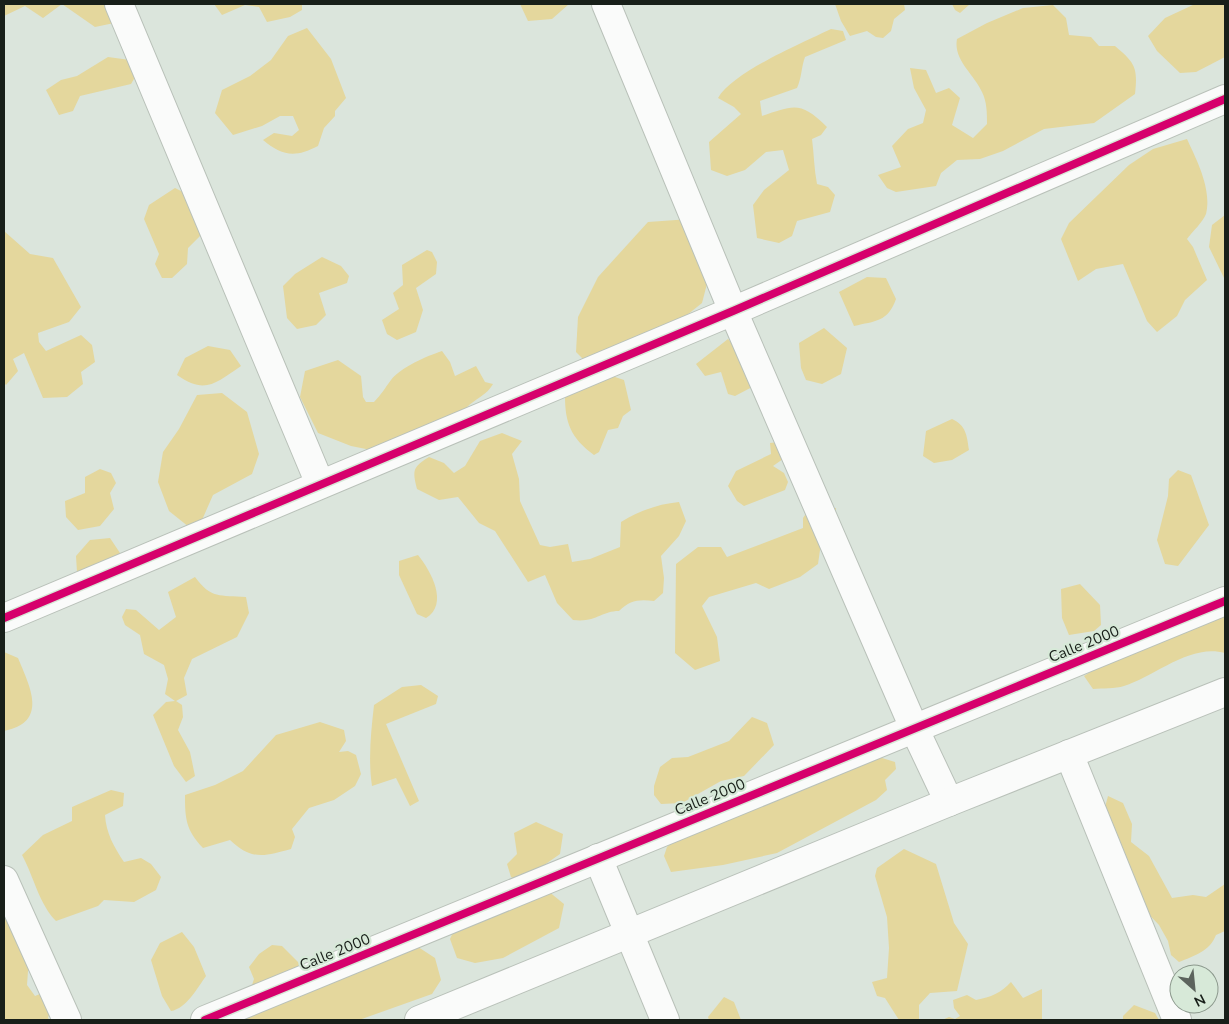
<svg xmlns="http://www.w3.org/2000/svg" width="1229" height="1024" viewBox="0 0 1229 1024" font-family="'Nunito Sans',sans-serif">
	<rect width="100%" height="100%" fill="#dbe5dc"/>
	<!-- green -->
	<g fill="#e4d79d">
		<path d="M 4,4 L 123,4 L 119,22 L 95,27 L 62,4 L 43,18 L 25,6 L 4,16 Z"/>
		<path d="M 214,4 L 302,4 L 302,10 L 290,17 L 267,22 L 259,7 L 245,5 L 222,15 Z"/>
		<path d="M 520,4 L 569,4 L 552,19 L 528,21 Z"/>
		<path d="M 835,4 L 904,4 L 905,10 L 894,19 L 891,31 L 883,38 L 876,37 L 867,31 L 850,36 L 841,21 Z"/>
		<path d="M 952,4 L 970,4 L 960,13 L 955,10 Z"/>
		<path d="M 1195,4 L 1225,4 L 1225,57 L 1196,72 L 1180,73 L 1157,51 L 1148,36 L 1165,18 Z"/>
		<path d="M 1053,5 L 1066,18 L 1069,35 L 1091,37 L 1099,46 L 1115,46 C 1135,63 1138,67 1135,94 L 1094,123 L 1044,129 L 1003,151 L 980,159 L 957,160 L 941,173 L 936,186 L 896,192 L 887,188 L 878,175 L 901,167 L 892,146 L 908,129 L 923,123 L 926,110 L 914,88 L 910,68 L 926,70 L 936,93 L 949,88 L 960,98 L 952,125 L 973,138 L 987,124 C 987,113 987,102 982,92 C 974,74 953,60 957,39 L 987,23 L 1023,8 Z"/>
		<path d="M 307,28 L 331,59 L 346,98 L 335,111 L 335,116 L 324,128 L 318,146 C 295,158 282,156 263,140 L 274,133 L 292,136 L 299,130 L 293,116 L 280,116 L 262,126 L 233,135 L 215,113 L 222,90 L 250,76 L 271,60 L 288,36 Z"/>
		<path d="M 831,29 L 843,31 L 846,40 L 805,57 C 801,68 802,77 797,88 L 760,101 L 762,116 C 794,105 801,101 827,127 L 821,135 L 812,139 C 814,154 814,169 817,184 L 828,187 L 835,195 L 830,212 L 797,221 L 792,236 L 779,243 L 757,238 L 753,205 L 764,190 L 789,170 L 783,150 L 766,152 L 745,170 L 727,176 L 711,170 L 709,142 L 741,114 L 734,107 L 718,98 C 733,72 802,43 831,29 Z"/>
		<path d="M 108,57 L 130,60 L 138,72 L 131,84 L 80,96 L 73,111 L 59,115 L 46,90 L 61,80 L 77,76 Z"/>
		<path d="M 1187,139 C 1197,161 1212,189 1206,214 C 1203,222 1192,232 1187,239 L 1193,247 L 1207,280 L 1185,300 L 1177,316 L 1157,332 L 1147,321 L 1123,264 L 1096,269 L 1078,281 L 1061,239 L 1069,223 L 1129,165 L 1153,149 Z"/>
		<path d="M 175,188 L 193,197 L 207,220 L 200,236 L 188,248 L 187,264 L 172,278 L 162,278 L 155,264 L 159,254 L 144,219 L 149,205 Z"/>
		<path d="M 1225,215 L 1225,280 L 1209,247 L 1212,225 Z"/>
		<path d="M 690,219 L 708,280 L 702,303 L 682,319 L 593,369 L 576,352 L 578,317 L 598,277 L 648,222 Z"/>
		<path d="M 4,231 L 30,254 L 53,258 L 81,307 L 69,322 L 38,333 L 39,342 L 46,351 L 81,335 L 92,345 L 95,362 L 81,372 L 83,384 L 67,397 L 43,398 L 24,353 L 13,359 L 18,371 L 6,385 L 4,383 Z"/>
		<path d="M 427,250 L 432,252 L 437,262 L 436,274 L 416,288 L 423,310 L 416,332 L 397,340 L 387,334 L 382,320 L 399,309 L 393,293 L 403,285 L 402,265 Z"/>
		<path d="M 322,257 L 341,266 L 349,276 L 347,283 L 319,293 L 326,315 L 316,325 L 297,329 L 287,318 L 283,286 L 295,274 Z"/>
		<path d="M 867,277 L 886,278 L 896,299 C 888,322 875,321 854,326 L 839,292 Z"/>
		<path d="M 824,328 L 847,348 L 841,374 L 822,384 L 806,380 L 801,368 L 799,343 Z"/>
		<path d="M 728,339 L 741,352 L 756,385 L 735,396 L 728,394 L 721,372 L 705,376 L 696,364 Z"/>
		<path d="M 208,346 L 230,350 L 241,366 C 216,383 205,395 177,375 L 185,358 Z"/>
		<path d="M 442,351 L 450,362 L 455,376 L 476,366 L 485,382 L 493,384 C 487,395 475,399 466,408 L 376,451 L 351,446 L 318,433 L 300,397 L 305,371 L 338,360 L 361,376 L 363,397 L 366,402 L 374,402 C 381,395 385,388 391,380 C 401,367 427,356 442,351 Z"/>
		<path d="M 600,372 L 624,380 L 631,410 L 623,416 L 618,428 L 608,430 L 599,452 L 594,455 C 571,438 565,423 565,396 Z"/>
		<path d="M 222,393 L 247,412 L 259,454 L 252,474 L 213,495 L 202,520 L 189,527 L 169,511 L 158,482 L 163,452 L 179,429 L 197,395 Z"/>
		<path d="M 952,419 C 966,425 967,436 969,450 L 952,460 L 934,463 L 923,456 L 926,431 Z"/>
		<path d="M 502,433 L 522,441 L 512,454 L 519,479 L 520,501 L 540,545 L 550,547 L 568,544 L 572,562 L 590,559 L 620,547 L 621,522 C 639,511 658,504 679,502 L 686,521 L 679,536 L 661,556 L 664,578 L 663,593 L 654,601 C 639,599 630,600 619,611 C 601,611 596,623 573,620 L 557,603 L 545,575 L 528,582 L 495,531 L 479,523 L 458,497 L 439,500 L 417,489 C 412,470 413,467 429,457 L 444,463 L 454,473 L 465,466 L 480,441 Z"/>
		<path d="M 778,442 L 783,459 L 773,466 L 784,473 L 788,482 L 785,490 L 744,506 L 737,501 L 728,486 L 736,471 L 771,454 L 770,443 Z"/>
		<path d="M 100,469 L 111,473 L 116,483 L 110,493 L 114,509 L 100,526 L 78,530 L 66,517 L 65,501 L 85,493 L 85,477 Z"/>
		<path d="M 1178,470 L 1191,475 L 1209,525 L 1178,566 L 1165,564 L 1157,540 L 1168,496 L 1169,479 Z"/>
		<path d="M 810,508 L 836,508 L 835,519 L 822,536 L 818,564 L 800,577 L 769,589 L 756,583 L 709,597 L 702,606 L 717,637 L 720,661 L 695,670 L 675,653 L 676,564 L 698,547 L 721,547 L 727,557 L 803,528 L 803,518 Z"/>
		<path d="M 110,538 L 120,553 L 115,565 L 92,581 L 77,572 L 76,556 L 90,540 Z"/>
		<path d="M 418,555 C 431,571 449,604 426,618 L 417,614 L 399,575 L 399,561 Z"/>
		<path d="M 195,577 C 211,599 220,595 246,597 L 249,613 L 237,637 L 192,659 L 184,678 L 187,695 L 176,701 L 182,705 L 183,717 L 178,730 L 190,752 L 195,776 L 186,782 L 174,766 L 153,715 L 166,702 L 175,701 L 165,694 L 168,679 L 164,665 L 144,654 L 140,635 L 125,625 L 122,617 L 126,609 L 136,610 L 159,630 L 176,617 L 168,592 Z"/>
		<path d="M 1080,584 L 1100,605 L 1101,625 L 1094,631 L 1069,635 L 1062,618 L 1061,589 Z"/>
		<path d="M 1225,586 L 1225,653 C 1191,643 1155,676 1124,686 C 1115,689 1103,688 1093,689 L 1084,676 Z"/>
		<path d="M 4,652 L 18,658 C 30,687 49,722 4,731 Z"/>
		<path d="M 421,685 L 438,696 L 436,704 L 386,724 L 419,801 L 410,806 L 396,778 L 372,786 C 368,759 371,732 374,705 L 402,687 Z"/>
		<path d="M 752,717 L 767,723 L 774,745 L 744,776 L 721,781 L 682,803 L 661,804 L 654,795 L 654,786 L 660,767 L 672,758 L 688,757 L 729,741 Z"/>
		<path d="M 320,722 L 344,730 L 346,741 L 339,752 L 348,751 L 356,755 L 361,774 L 355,786 L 334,800 L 309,808 L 292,829 L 295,837 L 291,849 C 265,856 252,861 230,840 L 203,848 C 186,830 185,819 185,795 L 215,785 L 243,771 L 276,735 Z"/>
		<path d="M 869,754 L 895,762 L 896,769 L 885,780 L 887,790 L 876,800 L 777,853 L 723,865 L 671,872 L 664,856 L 667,847 L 686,828 Z"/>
		<path d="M 111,790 L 124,793 L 123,806 L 105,815 C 106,833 114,847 124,862 L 141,858 L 151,864 L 161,877 L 156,890 L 134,902 L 104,900 L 98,906 L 56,921 C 39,904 34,877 22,855 L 43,835 L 72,821 L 72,807 Z"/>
		<path d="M 1108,796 L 1123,803 L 1132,824 L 1131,842 L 1149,856 L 1172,898 L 1193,895 L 1206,897 L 1225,884 L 1225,931 L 1216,935 C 1210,951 1194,956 1179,962 L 1171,955 L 1168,941 L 1159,925 L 1138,903 L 1101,822 Z"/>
		<path d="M 536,822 L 563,834 L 560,854 L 520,882 L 511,877 L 507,864 L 517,854 L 514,833 Z"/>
		<path d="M 904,849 L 936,864 L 954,923 L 968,944 L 957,991 L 930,993 L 919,1005 L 919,1020 L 899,1020 L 885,998 L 877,996 L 872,982 L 887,978 L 889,948 L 887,917 L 875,876 L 877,868 Z"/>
		<path d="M 4,869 L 44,961 L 28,971 L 27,985 L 35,996 L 42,993 L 58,1007 L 48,1017 L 49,1020 L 4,1020 Z"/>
		<path d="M 548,891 L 564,904 L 559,928 L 503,958 L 475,963 L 457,958 L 450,939 L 456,926 Z"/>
		<path d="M 182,932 L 194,947 L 206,976 C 198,987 186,1009 171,1011 L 162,996 L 151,960 L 160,943 Z"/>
		<path d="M 412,943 L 435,958 L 441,980 L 432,994 L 359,1020 L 210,1020 L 260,999 L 252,985 L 254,979 L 249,967 L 259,954 L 272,945 L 282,946 L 300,964 L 286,992 Z"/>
		<path d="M 1011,982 L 1023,998 L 1042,989 L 1042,1020 L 942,1020 L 949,1017 L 955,1019 L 960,1016 L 954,1008 L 953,1000 L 967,995 L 976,1000 C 991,997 1001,993 1011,982 Z"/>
		<path d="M 724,997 L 734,1002 L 741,1020 L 709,1020 L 708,1017 Z"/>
		<path d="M 1134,1005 L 1155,1013 L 1159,1020 L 1123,1020 L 1123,1016 Z"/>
	</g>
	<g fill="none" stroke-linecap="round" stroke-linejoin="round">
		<!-- street casing -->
		<g stroke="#b9c1b9" stroke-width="30">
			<g id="street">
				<path d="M 119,4 L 320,484"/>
				<path d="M 606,4 L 733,311 L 914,728 L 949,802"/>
				<path d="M 4,618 L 733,311 L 1225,99"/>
				<path d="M 1069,754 L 1177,1020"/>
				<path d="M 598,858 L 665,1020"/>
				<path d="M 4,880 L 67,1020"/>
			</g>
		</g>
		<!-- secondary casing -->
		<g stroke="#b9c1b9" stroke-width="30">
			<g id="secondary">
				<path d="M 205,1020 L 1225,601"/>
				<path d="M 419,1020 L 949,802 L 1225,692"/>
			</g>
		</g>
		<!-- street -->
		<use href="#street" stroke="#fafbfa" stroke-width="28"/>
		<!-- secondary -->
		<use href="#secondary" stroke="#fafbfa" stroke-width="28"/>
		<!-- cycleway casing -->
		<g stroke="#d7e9d8" stroke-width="11">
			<g id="cycleway">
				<path d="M 4,618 L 733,311 L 1225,99"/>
				<path d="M 205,1020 L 1225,601"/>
			</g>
		</g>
		<!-- cycleway -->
		<use href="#cycleway" stroke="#d6006c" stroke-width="8"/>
	</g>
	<g text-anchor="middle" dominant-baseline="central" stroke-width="4.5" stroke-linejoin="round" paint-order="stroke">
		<!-- street labels -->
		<g font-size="15" fill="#181f19" stroke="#d7e9d8">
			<text transform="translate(1084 644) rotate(-22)">Calle 2000</text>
			<text transform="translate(710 797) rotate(-22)">Calle 2000</text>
			<text transform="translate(335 952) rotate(-22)">Calle 2000</text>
		</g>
	</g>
	<!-- border -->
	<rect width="1229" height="1024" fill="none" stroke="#181f19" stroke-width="10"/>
	<!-- north arrow -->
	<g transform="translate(1194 989) rotate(153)"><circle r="24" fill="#d7e9d8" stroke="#8b988c"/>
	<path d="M0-4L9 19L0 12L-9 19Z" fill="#5c645d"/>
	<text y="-8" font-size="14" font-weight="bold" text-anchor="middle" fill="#181f19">N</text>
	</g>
</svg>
